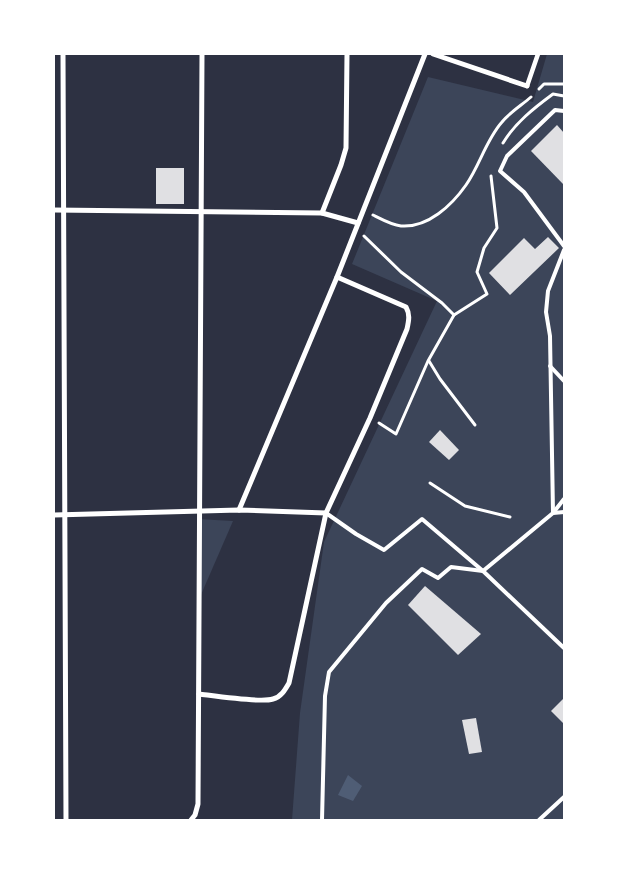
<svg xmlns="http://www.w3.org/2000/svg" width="618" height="874" viewBox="0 0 618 874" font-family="Helvetica,sans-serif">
	<rect width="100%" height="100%" fill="#2d3142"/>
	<!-- green -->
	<g fill="#3c4559">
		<path d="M 547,54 L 564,54 L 564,820 L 292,820 L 300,713 L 324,542 L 437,301 L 352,264 L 428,77 L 533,102 Z"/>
		<path d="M 197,519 L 233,521 L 200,597 Z"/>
	</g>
	<!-- water -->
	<path fill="#4f5d75" d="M 348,775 L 362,786 L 353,801 L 338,795 Z"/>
	<!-- building -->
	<g fill="#e0e0e3">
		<path d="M 557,125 L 564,133 L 564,185 L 531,151 Z"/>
		<rect x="156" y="168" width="28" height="36"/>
		<path d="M 548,237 L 559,248 L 510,295 L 489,273 L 524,238 L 535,249 Z"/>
		<path d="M 440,430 L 459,450 L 449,460 L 429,442 Z"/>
		<path d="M 425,586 L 481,634 L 458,655 L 408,605 Z"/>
		<path d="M 564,698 L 564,724 L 551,711 Z"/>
		<path d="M 476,718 L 482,752 L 469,754 L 462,720 Z"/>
	</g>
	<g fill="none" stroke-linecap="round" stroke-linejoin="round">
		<!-- path -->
		<g stroke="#fff" stroke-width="3">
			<path d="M 539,89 L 544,84 L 564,84"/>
			<path d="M 503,143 C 515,123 534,108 553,94 L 564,96"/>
			<path d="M 373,215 C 381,219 392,225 401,226 C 428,228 452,205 466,185 C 480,165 486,140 502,122 C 510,112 522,105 531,97"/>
			<path d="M 364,236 L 401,272 L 442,303 L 454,315 L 428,361 L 396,434 L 379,423"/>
			<path d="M 454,315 L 487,294 L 477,272 L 484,248 L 497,228 L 491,176"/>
			<path d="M 429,361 L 440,379 L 475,425"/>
			<path d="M 430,483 L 465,506 L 510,517"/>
		</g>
		<!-- service -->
		<g stroke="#fff" stroke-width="4">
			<path d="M 564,111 L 555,110 L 507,156 L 500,171 L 524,192 L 564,246"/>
			<path d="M 564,250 L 548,291 L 546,312 L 550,336 L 553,513 L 564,512"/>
			<path d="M 550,366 L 564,381"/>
			<path d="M 326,513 L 356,534 L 384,550 L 422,519 L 483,571 L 564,648"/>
			<path d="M 322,820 L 325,696 L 329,672 L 386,603 L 422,569 L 438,578 L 451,567 L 483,571 L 553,513 L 564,499"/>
			<path d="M 539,820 L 564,797"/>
		</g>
		<!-- pedestrian -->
		<path stroke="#fff" stroke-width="4.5" d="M 527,86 L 538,54"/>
		<!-- minor -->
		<g stroke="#fff" stroke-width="5">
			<path d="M 63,54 L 66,820"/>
			<path d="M 433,54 L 527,86"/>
			<path d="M 54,210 L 322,213 L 358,223"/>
			<path d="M 322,213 L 341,165 L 346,148 L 347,54"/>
			<path d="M 239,510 L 337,277 L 425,54"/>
			<path d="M 54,515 L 239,510 L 326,513"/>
			<path d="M 199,694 C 215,696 260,703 273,699 C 281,697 285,690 289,683 L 326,513 L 370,418 L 407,329 C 409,320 410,314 406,307 L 337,277"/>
			<path d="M 191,820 L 195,815 L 198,804 L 202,54"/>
		</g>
	</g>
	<!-- border -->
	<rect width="618" height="874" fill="none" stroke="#ffffff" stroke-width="110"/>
</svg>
